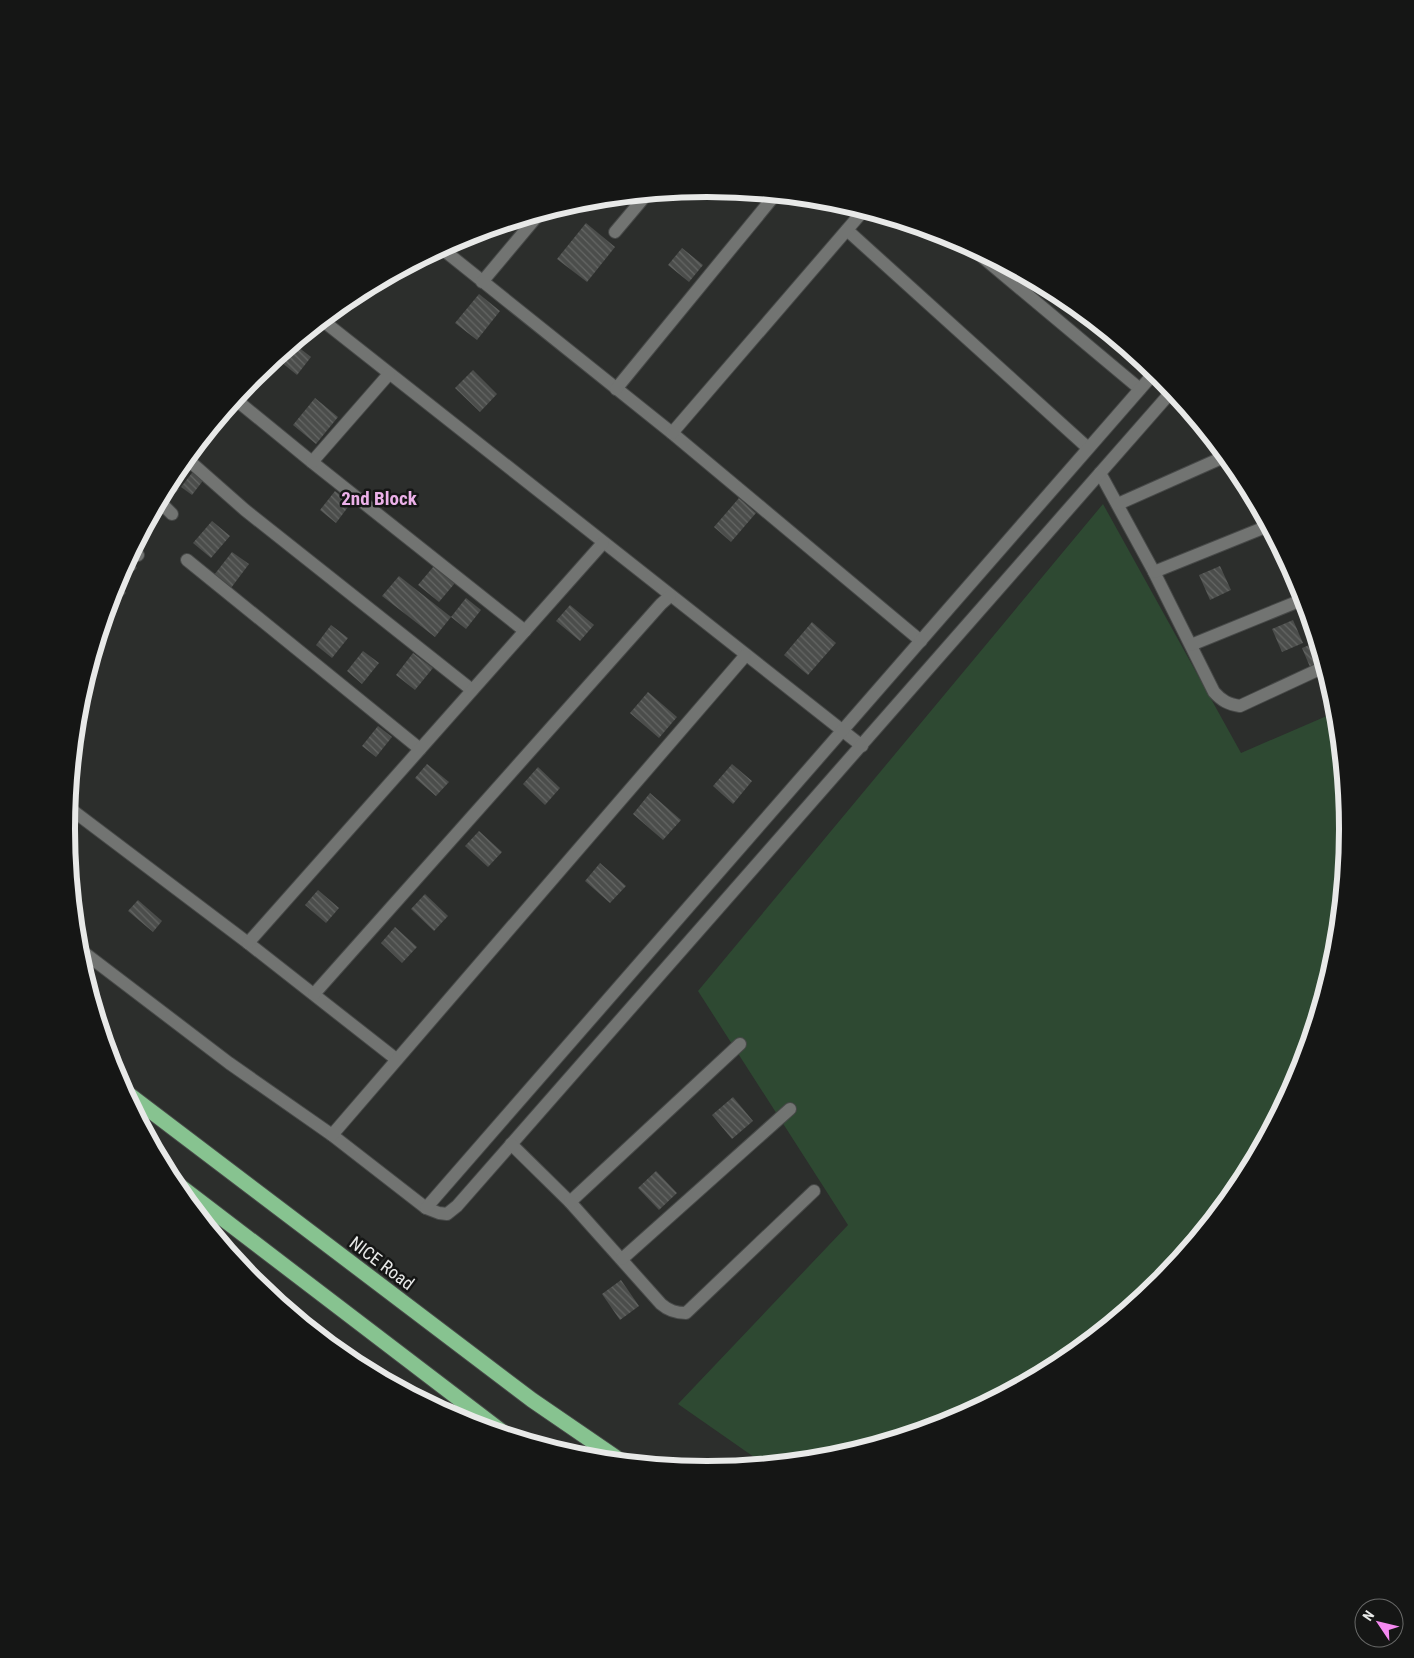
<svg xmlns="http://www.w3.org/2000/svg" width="1414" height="1658" viewBox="0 0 1414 1658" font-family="'Roboto Condensed',sans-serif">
	<defs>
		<pattern id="building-back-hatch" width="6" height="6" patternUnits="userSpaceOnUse" patternTransform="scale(1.25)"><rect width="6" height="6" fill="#4b4d4b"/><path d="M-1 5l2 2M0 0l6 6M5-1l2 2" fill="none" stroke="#656765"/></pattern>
	</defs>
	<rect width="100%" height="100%" fill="#2c2e2c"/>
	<!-- green -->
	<path fill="#2e4932" d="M 1103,504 L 1241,753 L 1336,712 L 1348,829 L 1335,954 L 1299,1074 L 1240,1185 L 1160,1282 L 1063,1362 L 952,1421 L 832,1457 L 764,1464 L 678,1404 L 848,1225 L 698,991 Z"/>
	<!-- building -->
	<g fill="url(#building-back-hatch)">
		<path d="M 586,223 L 615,247 L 587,282 L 557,259 Z"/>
		<path d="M 682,248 L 703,265 L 689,282 L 668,265 Z"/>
		<path d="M 479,294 L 500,311 L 477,340 L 455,323 Z"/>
		<path d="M 293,343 L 311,357 L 297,375 L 276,358 Z"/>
		<path d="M 473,370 L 497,394 L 480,412 L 455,388 Z"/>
		<path d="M 315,398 L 338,417 L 316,444 L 293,425 Z"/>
		<path d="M 195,469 L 205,478 L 192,495 L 181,487 Z"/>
		<path d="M 173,484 L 179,489 L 165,504 L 160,499 Z"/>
		<path d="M 335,491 L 351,503 L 336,523 L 320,510 Z"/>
		<path d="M 739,498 L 756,513 L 731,542 L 714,527 Z"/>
		<path d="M 212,521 L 230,536 L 211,558 L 193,543 Z"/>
		<path d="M 232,552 L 249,564 L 231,588 L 214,575 Z"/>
		<path d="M 129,558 L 137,568 L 119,584 L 117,581 Z"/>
		<path d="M 434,566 L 455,583 L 439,602 L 418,585 Z"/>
		<path d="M 1220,566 L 1231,590 L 1210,600 L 1199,575 Z"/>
		<path d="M 399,576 L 451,617 L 435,637 L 382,596 Z"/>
		<path d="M 116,583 L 126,593 L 110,608 L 108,607 Z"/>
		<path d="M 466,598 L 481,610 L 466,629 L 451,617 Z"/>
		<path d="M 570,605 L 594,625 L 580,641 L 556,621 Z"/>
		<path d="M 1293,620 L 1303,643 L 1282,652 L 1272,629 Z"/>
		<path d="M 812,622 L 836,643 L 808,675 L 784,655 Z"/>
		<path d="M 331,625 L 348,638 L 332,658 L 316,645 Z"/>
		<path d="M 1317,642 L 1322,661 L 1310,667 L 1302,648 Z"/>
		<path d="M 363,651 L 379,663 L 362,684 L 347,671 Z"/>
		<path d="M 413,653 L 433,668 L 415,690 L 396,675 Z"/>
		<path d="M 648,692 L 677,717 L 659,738 L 630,713 Z"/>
		<path d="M 378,726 L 392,737 L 376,757 L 362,746 Z"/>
		<path d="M 427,764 L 449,782 L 436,796 L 415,778 Z"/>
		<path d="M 732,764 L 752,781 L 733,804 L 713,786 Z"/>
		<path d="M 538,767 L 560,788 L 545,805 L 523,784 Z"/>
		<path d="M 650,793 L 681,820 L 663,840 L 633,814 Z"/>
		<path d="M 479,831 L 502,852 L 488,867 L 465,846 Z"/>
		<path d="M 600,863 L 626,886 L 610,903 L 585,881 Z"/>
		<path d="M 318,890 L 339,908 L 326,923 L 305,905 Z"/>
		<path d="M 425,894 L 448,916 L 434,931 L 411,909 Z"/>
		<path d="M 138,900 L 162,921 L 153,932 L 128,911 Z"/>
		<path d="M 395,927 L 417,947 L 402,963 L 381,943 Z"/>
		<path d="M 733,1097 L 753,1121 L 732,1139 L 712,1115 Z"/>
		<path d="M 656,1171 L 677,1193 L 659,1210 L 638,1188 Z"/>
		<path d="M 621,1280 L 639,1306 L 620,1320 L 602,1294 Z"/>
	</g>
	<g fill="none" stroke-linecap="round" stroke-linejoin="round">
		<!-- minor casing -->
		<g stroke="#474948" stroke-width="14">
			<g id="minor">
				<path d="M 847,230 L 1088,448"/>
				<path d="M 615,232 L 647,194"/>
				<path d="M 968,245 L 1140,389"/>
				<path d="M 441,248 L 672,433 L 921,641"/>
				<path d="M 482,282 L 539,214"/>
				<path d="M 322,320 L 862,746"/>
				<path d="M 616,389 L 775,195"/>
				<path d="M 235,399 L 312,462 L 525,631"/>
				<path d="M 672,433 L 864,210"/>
				<path d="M 186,458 L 245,510 L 472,690"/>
				<path d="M 312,462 L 389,374"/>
				<path d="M 1100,473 L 1154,572 L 1214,692 C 1222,701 1228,704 1240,706 L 1324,667"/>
				<path d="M 159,501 L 172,514"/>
				<path d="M 1118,504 L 1226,456"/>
				<path d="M 134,549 L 138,555"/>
				<path d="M 187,560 L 420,749"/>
				<path d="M 1154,572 L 1268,526"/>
				<path d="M 1191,645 L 1304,599"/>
				<path d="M 68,807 L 248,943 L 396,1059"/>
				<path d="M 248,943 L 603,543"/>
				<path d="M 78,948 L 229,1063 L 332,1135 L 426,1208 L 439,1213 L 447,1214 L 457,1206 L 1172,391"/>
				<path d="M 314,994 L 661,604 L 670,596"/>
				<path d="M 332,1135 L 745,656"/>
				<path d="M 511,1144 L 570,1202 L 661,1304 C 669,1311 676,1313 686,1313 L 814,1191"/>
				<path d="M 570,1202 L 740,1044"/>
				<path d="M 426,1208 L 1155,372"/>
				<path d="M 622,1259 L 790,1109"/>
			</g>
		</g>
		<!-- highway casing -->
		<g stroke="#474948" stroke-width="17">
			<g id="highway">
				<path d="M 123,1090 L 532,1400 L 621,1461"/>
				<path d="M 172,1180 L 505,1434"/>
			</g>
		</g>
		<!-- minor -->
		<use href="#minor" stroke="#727472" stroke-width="12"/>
		<!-- highway -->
		<use href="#highway" stroke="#87c390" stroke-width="15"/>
	</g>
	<g text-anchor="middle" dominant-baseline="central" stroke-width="5" stroke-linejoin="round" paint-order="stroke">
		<!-- street labels -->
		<g font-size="18" fill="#e8e9e8" stroke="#151615">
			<text transform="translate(382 1263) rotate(37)">NICE Road</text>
		</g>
		<!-- neighbourhood labels -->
		<g font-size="19" font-weight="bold" fill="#ecb1e9" stroke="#151615">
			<text x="379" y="498">2nd Block</text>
		</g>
	</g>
	<!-- crop -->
	<path d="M0 0H1414V1658H0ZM75 829a632 632 0 1 1 1264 0a632 632 0 1 1-1264 0Z" fill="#151615" fill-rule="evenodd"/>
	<path fill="none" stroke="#e8e9e8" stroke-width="6" d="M75 829a632 632 0 1 1 1264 0a632 632 0 1 1-1264 0Z"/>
	<!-- north arrow -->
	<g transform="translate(1379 1623) rotate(305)"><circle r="24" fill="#151615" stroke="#696a69"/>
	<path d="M0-4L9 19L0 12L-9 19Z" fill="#f489f0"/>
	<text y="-8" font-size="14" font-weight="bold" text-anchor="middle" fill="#e8e9e8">N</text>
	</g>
</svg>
